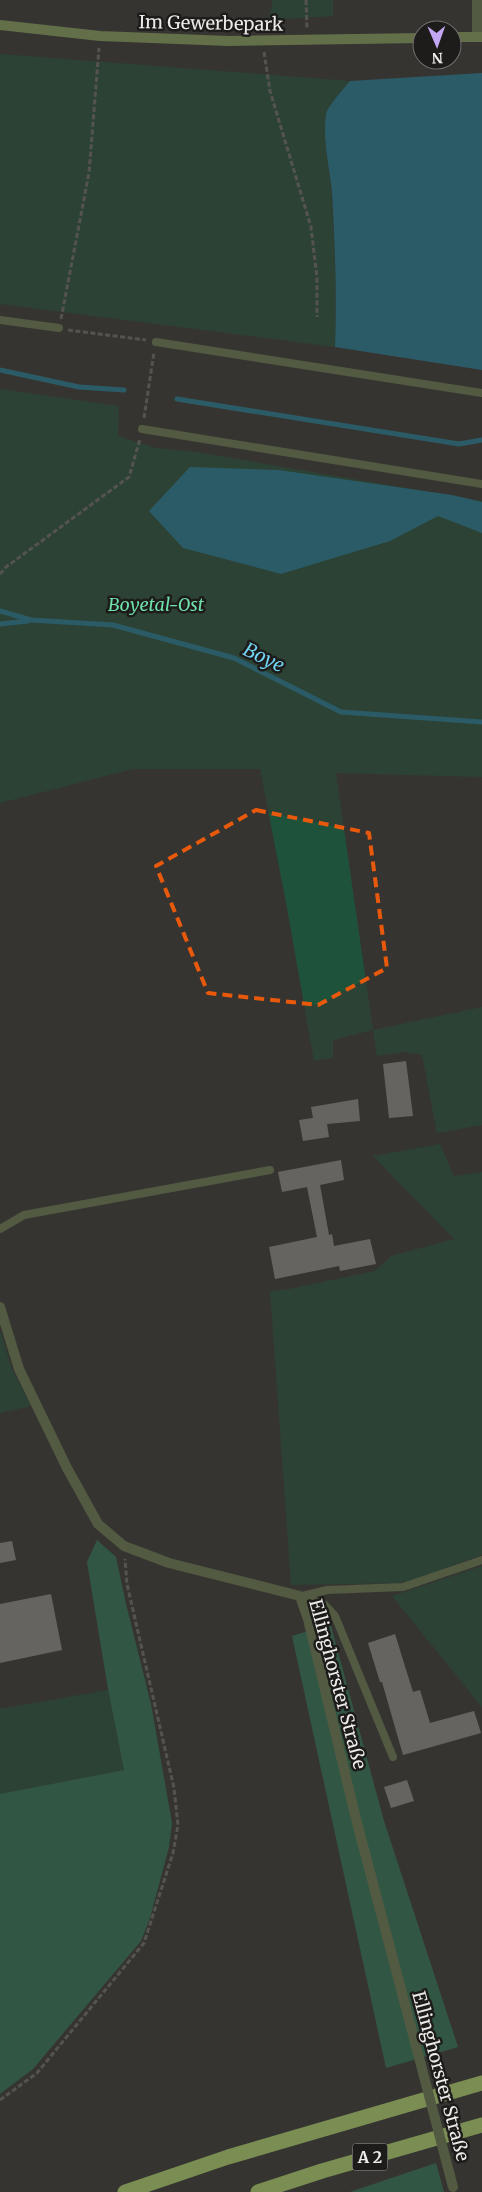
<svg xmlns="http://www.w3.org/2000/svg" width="482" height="2192" viewBox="0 0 482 2192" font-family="Merriweather,serif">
	<rect width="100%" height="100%" fill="#363431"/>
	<!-- green -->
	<g fill="#1f523b">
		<path d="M 273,0 L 333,0 L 333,16 L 268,20 Z"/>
		<path d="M 0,54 L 350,81 C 344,88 328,106 326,114 C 322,140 329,165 331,190 C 335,243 337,294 335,347 L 0,304 Z"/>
		<path d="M 0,389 L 119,406 L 118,436 L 156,448 L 196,452 L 482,501 L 482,777 L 336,773 L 373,1030 L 482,1007 L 482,1125 L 437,1133 L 422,1055 L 405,1052 L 377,1056 L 373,1030 L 333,1040 L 333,1058 L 314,1061 L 287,908 L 260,769 L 133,769 L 0,803 Z"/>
		<path d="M 440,1144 L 454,1176 L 482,1172 L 482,1555 L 413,1580 L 398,1583 L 291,1585 L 270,1291 L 284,1290 L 375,1271 L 391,1256 L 454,1239 L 373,1156 Z"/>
		<path d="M 0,1330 L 12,1369 L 31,1406 L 0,1413 Z"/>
		<path d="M 482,1566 L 482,1707 L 392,1596 Z"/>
		<path d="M 108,1690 L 124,1770 L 0,1794 L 0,1709 Z"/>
	</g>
	<!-- forest -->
	<g fill="#2b805b">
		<path d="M 97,1540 L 116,1557 L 126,1604 L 151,1704 L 172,1823 L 169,1847 L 150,1918 L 141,1941 L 33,2069 L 0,2094 L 0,1794 L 124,1770 L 108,1689 L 87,1562 Z"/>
		<path d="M 316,1611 L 320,1611 L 331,1626 L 384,1821 L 458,2047 L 386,2068 L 292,1636 L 315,1629 L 311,1616 Z"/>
		<path d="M 436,2163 L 444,2192 L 350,2192 Z"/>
	</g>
	<!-- water -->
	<g fill="#1d8aa6">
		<path d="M 482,73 L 482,370 L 335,347 C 337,295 335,245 332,194 C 330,168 322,141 326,114 C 328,106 344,88 350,81 Z"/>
		<path d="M 190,467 L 279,470 L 452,495 L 482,502 L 482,533 L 438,516 L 390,541 L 281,574 L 183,548 L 149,511 Z"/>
	</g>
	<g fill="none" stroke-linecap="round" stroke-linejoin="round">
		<!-- stream -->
		<g stroke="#1d8aa6" stroke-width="5">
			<path d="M 0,370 L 79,387 L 124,390"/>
			<path d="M 177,399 L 459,444 L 482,440"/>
			<path d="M 0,611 L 31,620 L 113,625 L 234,658 L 341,712 L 482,722"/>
			<path d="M 0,624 L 28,621"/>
		</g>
	</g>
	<!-- building -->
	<g fill="#a19d9a">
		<path d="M 406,1061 L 413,1116 L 389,1118 L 383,1064 Z"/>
		<path d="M 358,1099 L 360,1121 L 327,1124 L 329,1137 L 303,1141 L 299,1120 L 313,1118 L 311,1107 Z"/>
		<path d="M 341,1160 L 344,1180 L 320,1185 L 329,1235 L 332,1234 L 334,1246 L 370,1239 L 376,1264 L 340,1271 L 339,1266 L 275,1279 L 269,1247 L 317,1237 L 307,1187 L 282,1192 L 278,1172 Z"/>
		<path d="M 12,1541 L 16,1560 L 0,1563 L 0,1543 Z"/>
		<path d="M 51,1594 L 62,1650 L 0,1663 L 0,1604 Z"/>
		<path d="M 395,1634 L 413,1692 L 420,1690 L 430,1723 L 474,1711 L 481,1733 L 403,1755 L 382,1682 L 380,1682 L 368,1643 Z"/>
		<path d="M 407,1780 L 414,1801 L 391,1808 L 384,1787 Z"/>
	</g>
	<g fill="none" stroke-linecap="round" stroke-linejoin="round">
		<!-- path -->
		<g stroke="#7a7976" stroke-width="3" stroke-dasharray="5 2.5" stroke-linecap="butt">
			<path d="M 306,0 L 307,29"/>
			<path d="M 264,52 L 270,91 L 311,227 L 317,278 L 317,317"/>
			<path d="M 61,319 L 89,173 L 99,48"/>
			<path d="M 68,330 L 146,340"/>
			<path d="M 144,418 L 154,352"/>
			<path d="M 0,574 L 6,567 L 129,477 L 140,439"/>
			<path d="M 0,2100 L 37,2073 L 144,1943 L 173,1853 L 178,1825 L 174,1788 L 127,1584 L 125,1559"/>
		</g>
		<!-- lane -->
		<g stroke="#758757" stroke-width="8">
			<path d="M 0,320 L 59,328"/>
			<path d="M 156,342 L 482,393"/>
			<path d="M 142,429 L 482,484"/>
			<path d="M 0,1229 L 24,1215 L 270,1170"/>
			<path d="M 300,1596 L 324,1604 L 335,1616 L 393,1757"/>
			<path d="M 302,1596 L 327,1590 L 403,1587 L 482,1560"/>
		</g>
		<!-- street -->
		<g stroke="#758757" stroke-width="10">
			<path d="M 477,0 L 477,36"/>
			<path d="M 0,1307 L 19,1369 L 67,1468 L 98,1524 L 124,1546 L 169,1563 L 300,1596 L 308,1619 L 356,1819 L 416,2046"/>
		</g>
		<!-- secondary -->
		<g stroke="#99b667" stroke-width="10">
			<path d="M 0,25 L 100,36 L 229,41 L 422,38"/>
			<path d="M 452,37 L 482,37"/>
		</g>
		<!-- highway -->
		<g stroke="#cdfa7d" stroke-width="15">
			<path d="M 125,2192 L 228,2157 L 482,2083"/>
			<path d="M 258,2192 L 322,2171 L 482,2125"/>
		</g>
		<!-- street-bridge -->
		<path stroke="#758757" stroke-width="10" d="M 416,2046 L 453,2187"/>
	</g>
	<!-- marked area -->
	<path d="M0 0H482V2192H0ZM 256,810 L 369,833 L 387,968 L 318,1005 L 208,993 L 156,866 Z" fill="#363431" fill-opacity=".55" fill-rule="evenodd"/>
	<path fill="none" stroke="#e8590c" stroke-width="4" stroke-dasharray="10 6" stroke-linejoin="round" d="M 256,810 L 369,833 L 387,968 L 318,1005 L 208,993 L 156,866 Z"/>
	<g text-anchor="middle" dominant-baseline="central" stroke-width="5" stroke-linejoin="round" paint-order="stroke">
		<!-- shield labels -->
		<rect fill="#1d1c1a" stroke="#afaeac" stroke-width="1" x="352.5" y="2143.5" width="35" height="27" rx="4"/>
		<g font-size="16" font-weight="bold" fill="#edecea">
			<text x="370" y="2157">A 2</text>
		</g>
		<!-- street labels -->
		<g font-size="18" fill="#edecea" stroke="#1d1c1a">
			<text transform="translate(211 23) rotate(1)">Im Gewerbepark</text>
			<text transform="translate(338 1684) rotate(75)">Ellinghorster Straße</text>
			<text transform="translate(441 2076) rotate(75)">Ellinghorster Straße</text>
		</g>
		<!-- park labels -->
		<g font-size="18" font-style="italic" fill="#6fe1ab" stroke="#1d1c1a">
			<text x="156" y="604">Boyetal-Ost</text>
		</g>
		<!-- water labels -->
		<g font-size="19" font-style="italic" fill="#71d6f6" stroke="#1d1c1a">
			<text transform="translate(264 657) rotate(26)">Boye</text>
		</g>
	</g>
	<!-- north arrow -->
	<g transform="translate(437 45) rotate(178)"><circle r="24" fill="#1d1c1a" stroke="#706f6d"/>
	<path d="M0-4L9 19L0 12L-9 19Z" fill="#c3a7f2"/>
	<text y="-8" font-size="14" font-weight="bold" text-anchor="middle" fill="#edecea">N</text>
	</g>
</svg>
